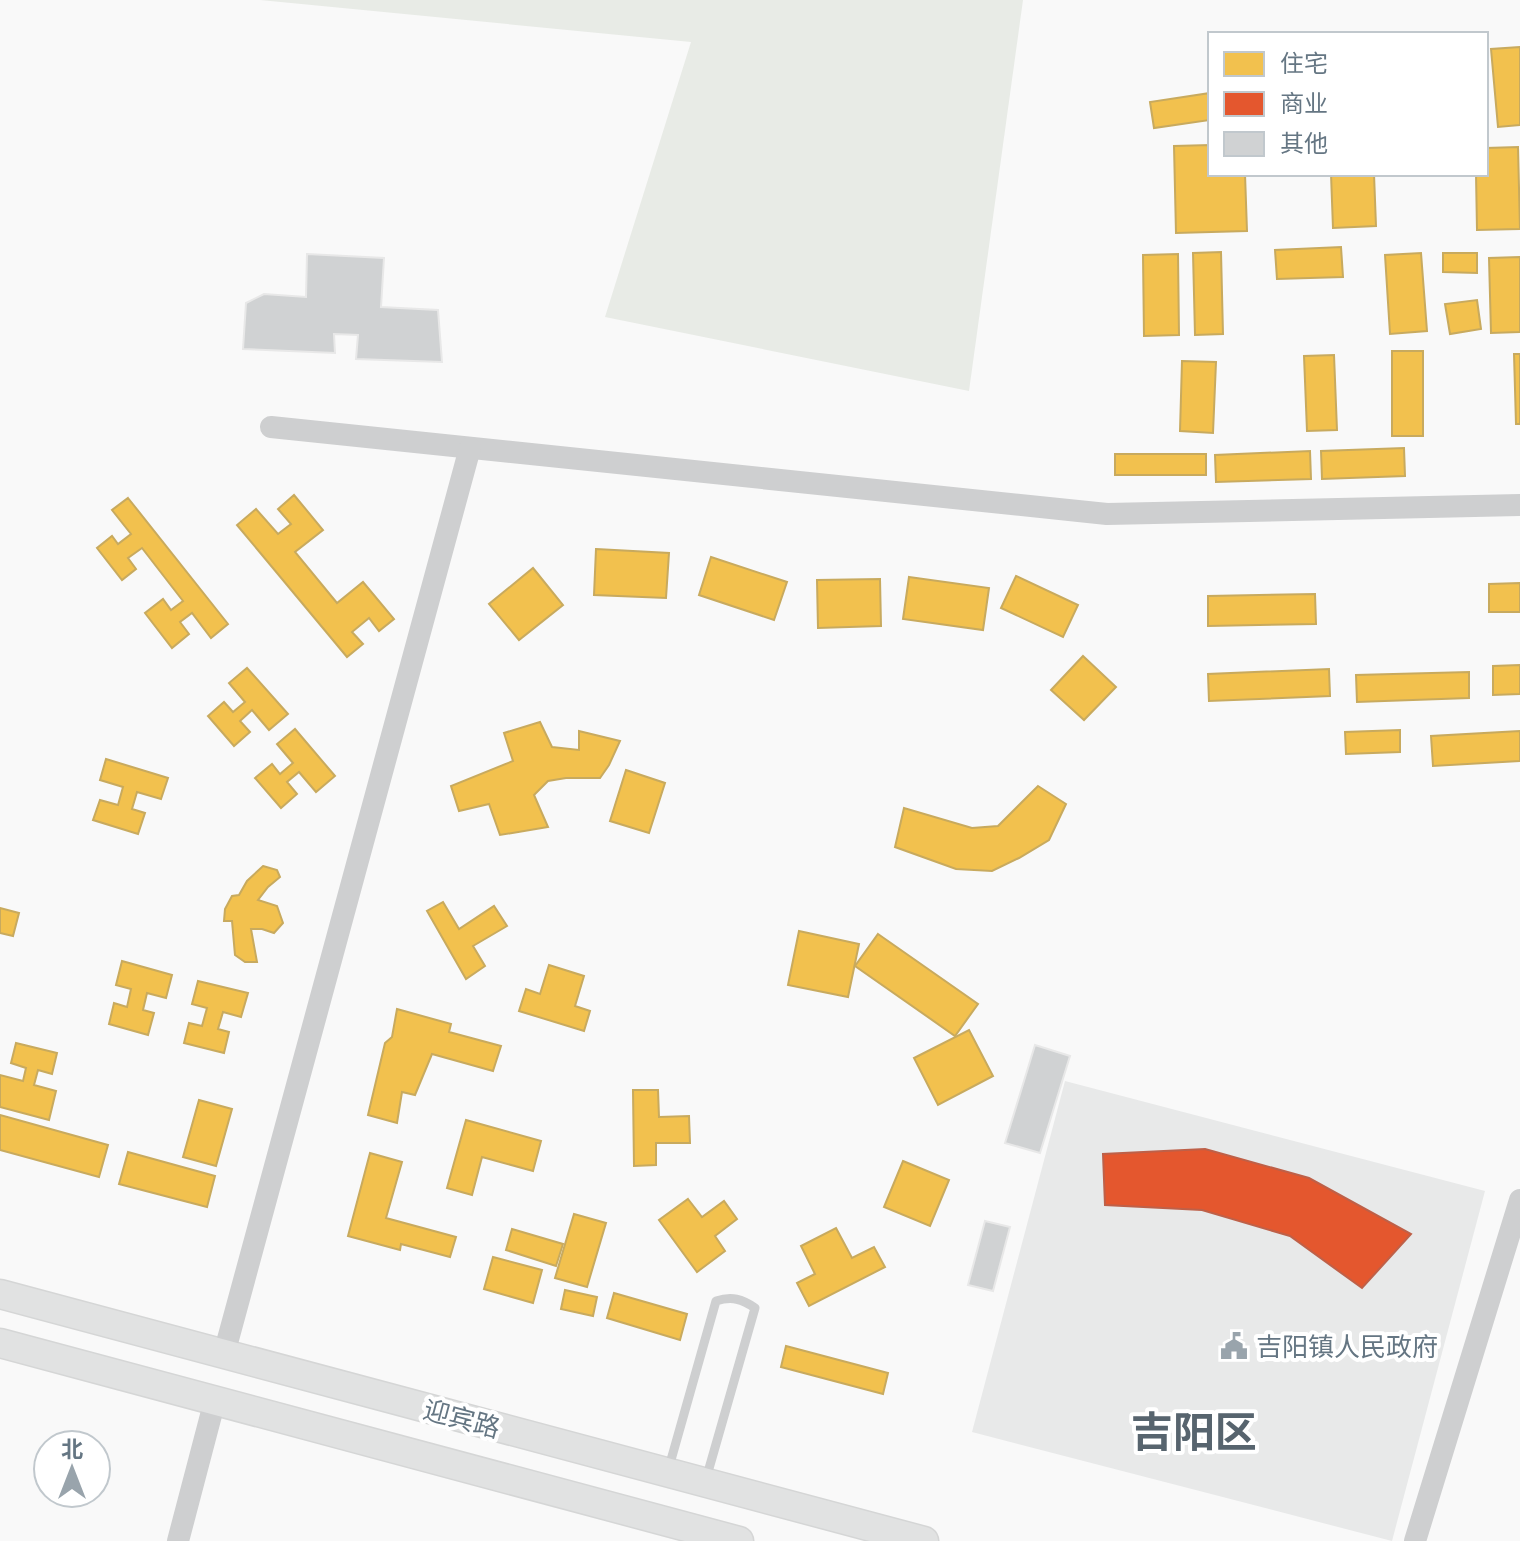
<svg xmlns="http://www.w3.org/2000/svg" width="1520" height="1541" viewBox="0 0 1520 1541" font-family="'Open Sans','Noto Sans SC',sans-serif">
	<rect width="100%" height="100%" fill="#f9f9f9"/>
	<!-- built -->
	<path fill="#e8e9e9" d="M 1065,1081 L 1485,1191 L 1392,1541 L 972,1432 Z"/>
	<!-- green -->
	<path fill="#e8ebe6" d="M 260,0 L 1023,0 L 969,391 L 605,317 L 691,42 Z"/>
	<!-- homes -->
	<g fill="#f2c14e" stroke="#c8aa5e" stroke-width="2">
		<path d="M 1520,47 L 1520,125 L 1498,127 L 1491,49 Z"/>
		<path d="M 1210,93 L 1210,120 L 1154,128 L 1150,102 Z"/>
		<path d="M 1210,145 L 1210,174 L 1245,174 L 1247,231 L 1176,233 L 1174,146 Z"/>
		<path d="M 1518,147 L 1520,229 L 1477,230 L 1476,174 L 1486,174 L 1486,148 Z"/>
		<path d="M 1331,174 L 1374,174 L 1376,226 L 1333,228 Z"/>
		<path d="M 1341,247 L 1343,277 L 1277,279 L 1275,250 Z"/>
		<path d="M 1221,252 L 1223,334 L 1195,335 L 1193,253 Z"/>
		<path d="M 1421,253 L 1427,331 L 1390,334 L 1385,255 Z"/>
		<path d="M 1443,253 L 1477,253 L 1477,273 L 1443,272 Z"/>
		<path d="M 1178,254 L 1179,335 L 1144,336 L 1143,255 Z"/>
		<path d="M 1520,257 L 1520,332 L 1491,333 L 1489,258 Z"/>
		<path d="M 1477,300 L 1481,329 L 1450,334 L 1445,304 Z"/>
		<rect x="1392" y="351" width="31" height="85"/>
		<path d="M 1514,354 L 1520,354 L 1520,424 L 1516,424 Z"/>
		<path d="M 1334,355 L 1337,430 L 1307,431 L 1304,356 Z"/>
		<path d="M 1182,361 L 1216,362 L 1213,433 L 1180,431 Z"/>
		<path d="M 1404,448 L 1405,476 L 1322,479 L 1321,451 Z"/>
		<path d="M 1310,451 L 1311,479 L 1216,482 L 1215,455 Z"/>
		<rect x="1115" y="454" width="91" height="21"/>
		<path d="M 294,495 L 323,530 L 295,552 L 337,603 L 363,582 L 394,619 L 379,631 L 369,618 L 352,632 L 363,644 L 347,657 L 237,525 L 256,509 L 278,534 L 291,524 L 278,509 Z"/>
		<path d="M 128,498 L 228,624 L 211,638 L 192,613 L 180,622 L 189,634 L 172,648 L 145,613 L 163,599 L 171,610 L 183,601 L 142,548 L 128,558 L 136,569 L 122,580 L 97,548 L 112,536 L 118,544 L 131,534 L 112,510 Z"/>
		<path d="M 596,549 L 669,553 L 666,598 L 594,595 Z"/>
		<path d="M 711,557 L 787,582 L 774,620 L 699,595 Z"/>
		<path d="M 533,568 L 563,605 L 519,640 L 489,604 Z"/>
		<path d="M 1016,576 L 1078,605 L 1063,637 L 1001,608 Z"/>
		<path d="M 909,577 L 989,588 L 983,630 L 903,619 Z"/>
		<path d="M 880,579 L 881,626 L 818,628 L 817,580 Z"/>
		<path d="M 1520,583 L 1520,612 L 1489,612 L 1489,584 Z"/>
		<path d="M 1315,594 L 1316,624 L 1208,626 L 1208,596 Z"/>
		<path d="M 1083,656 L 1116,687 L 1084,720 L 1051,690 Z"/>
		<path d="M 1520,665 L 1520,694 L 1493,695 L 1493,666 Z"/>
		<path d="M 247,668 L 288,714 L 269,730 L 252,710 L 240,721 L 250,732 L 234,746 L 208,716 L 224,702 L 233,712 L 245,702 L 229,683 Z"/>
		<path d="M 1329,669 L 1330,696 L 1209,701 L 1208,674 Z"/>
		<path d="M 1469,672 L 1469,698 L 1357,702 L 1356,675 Z"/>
		<path d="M 540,722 L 552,747 L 579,750 L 579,731 L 620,741 L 609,765 L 600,778 L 566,778 L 548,781 L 534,795 L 548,827 L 500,835 L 489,804 L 459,811 L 451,786 L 513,761 L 504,733 Z"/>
		<path d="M 295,729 L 335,776 L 316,792 L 299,772 L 287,782 L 297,794 L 281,808 L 255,778 L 272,764 L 280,774 L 293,763 L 277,744 Z"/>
		<path d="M 1400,730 L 1400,752 L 1346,754 L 1345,732 Z"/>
		<path d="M 1520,731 L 1520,761 L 1433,766 L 1431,736 Z"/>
		<path d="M 106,759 L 168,778 L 161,799 L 137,792 L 132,809 L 145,813 L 138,834 L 93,820 L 100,800 L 118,805 L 123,787 L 100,780 Z"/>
		<path d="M 626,770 L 665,783 L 649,833 L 610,821 Z"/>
		<path d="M 1038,786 L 1066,804 L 1049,840 L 1019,858 L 992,871 L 956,869 L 895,847 L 904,808 L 972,828 L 998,826 Z"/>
		<path d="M 263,866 L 277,870 L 280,877 L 268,887 L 258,900 L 277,906 L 283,923 L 274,933 L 262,929 L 251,929 L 257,962 L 245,962 L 235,955 L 232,921 L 224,921 L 225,909 L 232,896 L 239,895 L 247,881 Z"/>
		<path d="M 443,902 L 459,929 L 494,906 L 507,926 L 473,946 L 485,966 L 466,979 L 427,911 Z"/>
		<path d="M 0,908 L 19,913 L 13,936 L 0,933 Z"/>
		<path d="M 799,931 L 859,944 L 848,997 L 788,985 Z"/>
		<path d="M 878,934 L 978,1004 L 955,1036 L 855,966 Z"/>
		<path d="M 122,961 L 172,975 L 166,998 L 147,993 L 143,1010 L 154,1013 L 148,1035 L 109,1024 L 114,1003 L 127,1007 L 131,989 L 116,985 Z"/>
		<path d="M 549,965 L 584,976 L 575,1006 L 590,1011 L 584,1031 L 519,1011 L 526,989 L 540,994 Z"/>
		<path d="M 198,981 L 248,993 L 241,1017 L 223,1012 L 218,1029 L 229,1032 L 224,1053 L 184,1043 L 189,1023 L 202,1026 L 207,1008 L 192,1004 Z"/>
		<path d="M 397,1009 L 451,1024 L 449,1032 L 501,1046 L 493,1071 L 432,1054 L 415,1095 L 402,1092 L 397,1123 L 368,1115 L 385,1043 L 392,1037 Z"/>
		<path d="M 969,1030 L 993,1076 L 938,1105 L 914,1058 Z"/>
		<path d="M 16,1043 L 57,1053 L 52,1074 L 38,1070 L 34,1085 L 56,1091 L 49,1120 L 0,1107 L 0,1075 L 23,1081 L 26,1068 L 11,1063 Z"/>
		<path d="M 633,1090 L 658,1090 L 659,1117 L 689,1116 L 690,1143 L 656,1143 L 656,1165 L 634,1166 Z"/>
		<path d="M 199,1100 L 232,1109 L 216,1166 L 183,1157 Z"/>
		<path d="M 0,1115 L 108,1145 L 99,1177 L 0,1150 Z"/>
		<path d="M 466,1120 L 541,1141 L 533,1171 L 482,1157 L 472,1195 L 447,1188 Z"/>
		<path d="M 128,1152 L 215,1176 L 207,1207 L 119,1184 Z"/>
		<path d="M 370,1153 L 402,1162 L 386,1218 L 456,1237 L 450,1257 L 401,1244 L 400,1250 L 348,1236 Z"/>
		<path d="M 903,1161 L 949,1180 L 930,1226 L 884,1207 Z"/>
		<path d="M 688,1199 L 702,1217 L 724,1201 L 737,1219 L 715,1236 L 725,1251 L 697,1272 L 659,1220 Z"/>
		<path d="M 574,1214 L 606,1223 L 587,1287 L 555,1278 Z"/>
		<path d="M 836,1228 L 852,1258 L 874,1247 L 885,1267 L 809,1306 L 797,1283 L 815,1274 L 801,1246 Z"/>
		<path d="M 512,1229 L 563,1244 L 556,1266 L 506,1250 Z"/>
		<path d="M 493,1257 L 542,1270 L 533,1303 L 484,1289 Z"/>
		<path d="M 565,1290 L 597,1297 L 593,1316 L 561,1309 Z"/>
		<path d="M 614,1293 L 687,1314 L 680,1340 L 607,1318 Z"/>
		<path d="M 786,1346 L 888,1373 L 883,1394 L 781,1367 Z"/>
	</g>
	<!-- shops -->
	<path fill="#e4572e" stroke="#be6048" stroke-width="2" d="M 1205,1149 L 1309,1178 L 1411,1234 L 1362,1288 L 1290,1236 L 1202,1210 L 1105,1205 L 1103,1154 Z"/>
	<!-- building -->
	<g fill="#d0d2d3" stroke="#e8e8e8" stroke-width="2">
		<path d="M 307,254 L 384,258 L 381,307 L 438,310 L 442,362 L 356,359 L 358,335 L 334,334 L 335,353 L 243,349 L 246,303 L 264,294 L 306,297 Z"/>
		<path d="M 1035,1045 L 1070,1056 L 1040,1153 L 1005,1143 Z"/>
		<path d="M 985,1221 L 1010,1227 L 993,1291 L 968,1285 Z"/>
	</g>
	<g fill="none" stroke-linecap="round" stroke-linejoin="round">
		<!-- trunk casing -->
		<g stroke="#d5d6d6" stroke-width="31">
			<g id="trunk">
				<path d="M 0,1294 L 924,1541"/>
				<path d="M 0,1343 L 739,1541"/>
			</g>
		</g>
		<!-- service -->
		<path stroke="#cecfd0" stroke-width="9" d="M 669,1467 L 716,1301 C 732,1296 742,1299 755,1308 L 706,1479"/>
		<!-- tertiary -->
		<g stroke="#cecfd0" stroke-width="22">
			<path d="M 271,427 L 1107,514 L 1520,505"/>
			<path d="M 224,1354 L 470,448"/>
			<path d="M 178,1541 L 215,1400"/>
			<path d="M 1415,1541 L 1520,1200"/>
		</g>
		<!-- trunk -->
		<use href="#trunk" stroke="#e1e2e2" stroke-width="28"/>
	</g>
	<!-- icons -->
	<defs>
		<g id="civic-bare" transform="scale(2.16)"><path d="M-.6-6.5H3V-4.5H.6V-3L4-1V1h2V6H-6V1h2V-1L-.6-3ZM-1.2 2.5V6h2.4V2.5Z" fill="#99a4ac" stroke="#fff" stroke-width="2.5" paint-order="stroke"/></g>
	</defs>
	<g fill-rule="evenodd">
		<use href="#civic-bare" x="1234" y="1346"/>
	</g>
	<g text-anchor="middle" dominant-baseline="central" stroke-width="8" stroke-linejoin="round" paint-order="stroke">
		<!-- poi labels -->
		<g font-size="26" fill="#657683" stroke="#fff" text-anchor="start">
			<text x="1256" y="1346">吉阳镇人民政府</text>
		</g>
		<!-- street labels -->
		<g font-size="26" fill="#657683" stroke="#fff">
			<text transform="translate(462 1418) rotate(15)">迎宾路</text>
		</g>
		<!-- town labels -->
		<g font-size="42" font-weight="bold" fill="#57646e" stroke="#fff">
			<text x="1194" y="1430">吉阳区</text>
		</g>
	</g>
	<!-- legend -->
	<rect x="1208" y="32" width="280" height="144" fill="#ffffff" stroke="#c1c8cd" stroke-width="2"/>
	<rect x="1224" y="52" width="40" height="24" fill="#f2c14e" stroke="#c1c8cd" stroke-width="2"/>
	<text x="1280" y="72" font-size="24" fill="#657683">住宅</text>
	<rect x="1224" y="92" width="40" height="24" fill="#e4572e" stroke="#c1c8cd" stroke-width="2"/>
	<text x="1280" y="112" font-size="24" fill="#657683">商业</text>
	<rect x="1224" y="132" width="40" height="24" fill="#d0d2d3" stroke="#c1c8cd" stroke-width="2"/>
	<text x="1280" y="152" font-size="24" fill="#657683">其他</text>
	<!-- north arrow -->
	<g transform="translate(72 1469)"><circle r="38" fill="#ffffff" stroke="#c1c8cd" stroke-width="2"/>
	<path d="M0-6L14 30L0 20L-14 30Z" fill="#99a4ac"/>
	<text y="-12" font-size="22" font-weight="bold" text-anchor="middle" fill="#657683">北</text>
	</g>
</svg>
